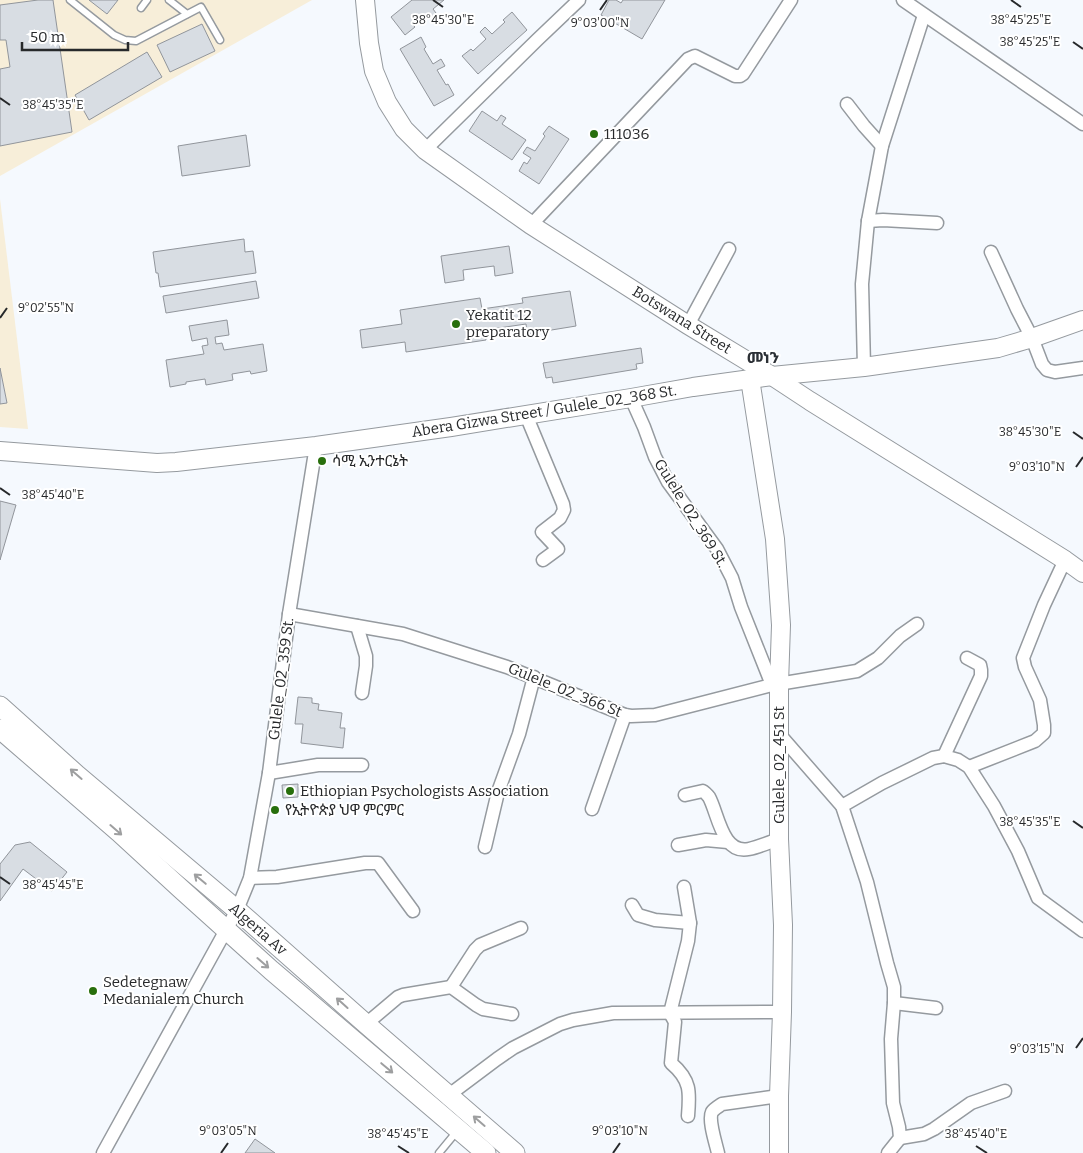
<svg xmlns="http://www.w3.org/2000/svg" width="1083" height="1153" viewBox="0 0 1083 1153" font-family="Bitter,'Noto Sans Ethiopic',serif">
	<rect width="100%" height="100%" fill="#f5f9fe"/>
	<!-- education -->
	<g fill="#f7eed9">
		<path d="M 0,0 L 312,0 L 0,176 Z"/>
		<path d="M 0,199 L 28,429 L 0,427 Z"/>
	</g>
	<!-- building -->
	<g fill="#d8dde3" stroke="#91959b">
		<path d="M 38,0 L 53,0 L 72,132 L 0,146 L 0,69 L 10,67 L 6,40 L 0,40 L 0,5 Z"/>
		<path d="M 89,0 L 118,0 L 107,14 Z"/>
		<path d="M 412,0 L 444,0 L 433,9 L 439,17 L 433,22 L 427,14 L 413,25 L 415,27 L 405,35 L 391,17 Z"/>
		<path d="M 609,0 L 616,0 L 621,3 L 623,0 L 665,0 L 642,39 L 601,15 Z"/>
		<path d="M 512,12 L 527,30 L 478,74 L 462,56 L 471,49 L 473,51 L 486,39 L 480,32 L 485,27 L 492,34 L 505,22 L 503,20 Z"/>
		<path d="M 202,24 L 215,51 L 170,72 L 157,45 Z"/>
		<path d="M 421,37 L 426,47 L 424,49 L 433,64 L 441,59 L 445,66 L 437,70 L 446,85 L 448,84 L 454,95 L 434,106 L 400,49 Z"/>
		<path d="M 147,52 L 162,77 L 89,120 L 75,95 Z"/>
		<path d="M 482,111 L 497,121 L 501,115 L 506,118 L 502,124 L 526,140 L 512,160 L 469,131 Z"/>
		<path d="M 549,126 L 569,139 L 539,184 L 519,171 L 524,162 L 527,164 L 531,158 L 523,153 L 527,147 L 535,151 L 545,136 L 543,134 Z"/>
		<path d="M 246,135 L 250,166 L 182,176 L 178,146 Z"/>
		<path d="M 244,239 L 245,252 L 253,251 L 256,273 L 160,287 L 158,273 L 156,273 L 153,252 Z"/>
		<path d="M 509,246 L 513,273 L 495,276 L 494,266 L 463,270 L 464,280 L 445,283 L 441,256 Z"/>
		<path d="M 256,281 L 259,298 L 166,313 L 163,296 Z"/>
		<path d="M 570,291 L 576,326 L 527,334 L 526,324 L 485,330 L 486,340 L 406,352 L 405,342 L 362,348 L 360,330 L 402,324 L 400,310 L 480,298 L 482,309 L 523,303 L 522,298 Z"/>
		<path d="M 227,320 L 229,335 L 215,337 L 216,344 L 222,343 L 224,350 L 263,344 L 267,371 L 251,374 L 250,371 L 232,374 L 233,380 L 206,385 L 205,379 L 186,382 L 186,384 L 170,387 L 166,360 L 204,354 L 202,346 L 208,345 L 207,338 L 192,341 L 189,326 Z"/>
		<path d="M 641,348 L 643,363 L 636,364 L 637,369 L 553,383 L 552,377 L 546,378 L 543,363 Z"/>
		<path d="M 0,368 L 7,403 L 0,404 Z"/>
		<path d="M 0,501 L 16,505 L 0,560 Z"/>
		<path d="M 298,697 L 312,698 L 312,703 L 319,704 L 318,710 L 342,713 L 340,728 L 345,728 L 343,748 L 301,743 L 303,724 L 295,724 Z"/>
		<path d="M 298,784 L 298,797 L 283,798 L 282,785 Z"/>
		<path d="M 30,842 L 67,872 L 52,891 L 23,869 L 0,901 L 0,864 L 15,845 Z"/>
		<path d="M 255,1139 L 275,1153 L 245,1153 Z"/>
	</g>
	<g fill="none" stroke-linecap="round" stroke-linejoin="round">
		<!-- lane casing -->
		<g stroke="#959a9f" stroke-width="9">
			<g id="lane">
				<path d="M 70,0 L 114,35 L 125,40 L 136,41 L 201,7 L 220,40"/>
				<path d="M 169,0 L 187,14"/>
				<path d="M 141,8 L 147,0"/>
				<path d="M 439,1153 L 458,1130"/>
			</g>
		</g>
		<!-- street casing -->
		<g stroke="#959a9f" stroke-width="15">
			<g id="street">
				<path d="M 903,0 L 1083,124"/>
				<path d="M 847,104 L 864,126 L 882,146"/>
				<path d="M 425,150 L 537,40 L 579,0"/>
				<path d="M 868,221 L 883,220 L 937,223"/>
				<path d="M 531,225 L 688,59 L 695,56 L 735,76 L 740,76 L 743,74 L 791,0"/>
				<path d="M 991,252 L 1017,309 L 1032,338 L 1042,364 L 1047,370 L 1055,372 L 1083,368"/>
				<path d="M 688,325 L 729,249"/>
				<path d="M 864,367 L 862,284 L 868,221 L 882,146 L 924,15"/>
				<path d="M 631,398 L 644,427 L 655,457 L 668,482 L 717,549 L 732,578 L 741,607 L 772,685"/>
				<path d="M 526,415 L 563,504 L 564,510 L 560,518 L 542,532 L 558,549 L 543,560"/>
				<path d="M 289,614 L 403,634 L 507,667 L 625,715 L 631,716 L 655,715 L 772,685 L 857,671 L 878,658 L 900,636 L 917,624"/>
				<path d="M 357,626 L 366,656 L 366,666 L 362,693"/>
				<path d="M 780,735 L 842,806 L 867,882 L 887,963 L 894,987 L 894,1003 L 891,1039 L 893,1103 L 899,1127 L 900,1138 L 888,1153"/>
				<path d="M 944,756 L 981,676 L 981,670 L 980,665 L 967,658"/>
				<path d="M 969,767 L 1035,741 L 1044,733 L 1044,725 L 1040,700 L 1025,667 L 1023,658 L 1044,605 L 1065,560"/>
				<path d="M 269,773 L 318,765 L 362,765"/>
				<path d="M 685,795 L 703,791 C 704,791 708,796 709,797 C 718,813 722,855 749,849 C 759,847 770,842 779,839"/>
				<path d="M 842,806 L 882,783 L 933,758 L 944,756 L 958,760 L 969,767 L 994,806 L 1018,851 L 1038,898 L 1083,931"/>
				<path d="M 592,809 L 625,715"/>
				<path d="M 678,845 L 706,840 L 728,842"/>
				<path d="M 485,847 L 498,792 L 519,734 L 534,677"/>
				<path d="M 250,878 L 277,877 L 365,863 L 378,863 L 413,911"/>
				<path d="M 684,887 L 690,923 L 688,941 L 670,1013 L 675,1022 L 671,1063 C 691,1080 690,1092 688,1116"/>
				<path d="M 632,905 L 638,915 L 655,920 L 690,923"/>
				<path d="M 451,987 L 475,950 L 480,945 L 521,928"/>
				<path d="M 894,1003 L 936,1008"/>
				<path d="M 366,1024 L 398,997 L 403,995 L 451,987 L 476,1005 L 483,1009 L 512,1014"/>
				<path d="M 449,1095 L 497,1059 L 513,1048 L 560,1024 L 573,1020 L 613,1013 L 782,1012"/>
				<path d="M 900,1138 L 924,1134 L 934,1129 L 971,1103 L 1005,1091"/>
				<path d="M 103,1153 L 226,930 L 237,910 L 250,878 L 269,773 L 289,614 L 316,446"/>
				<path d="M 718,1153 C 716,1144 708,1120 712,1112 C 714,1109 719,1106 722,1104 L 779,1096"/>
			</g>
		</g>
		<!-- secondary casing -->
		<g stroke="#959a9f" stroke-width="20">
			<g id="secondary">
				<path d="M 365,0 L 369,43 L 374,71 L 387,102 L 404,129 L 425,150 L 531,225 L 688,325 L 772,376 L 810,401 L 1065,560 L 1083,573"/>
				<path d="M 750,379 L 775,539 L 781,625 L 779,684 L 779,839 L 783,925 L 782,1012 L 779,1096 L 779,1153"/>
				<path d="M 0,451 L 157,463 L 176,462 L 316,446 L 451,427 L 631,398 L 693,387 L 772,376 L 864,367 L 998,348 L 1032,338 L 1083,320"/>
			</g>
		</g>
		<!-- primary casing -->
		<g stroke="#959a9f" stroke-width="21">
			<g id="primary">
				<path d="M 0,706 L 77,775 L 237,910 L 366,1024 L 515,1153"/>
				<path d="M 0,729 L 119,832 L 181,889 L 271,970 L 486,1153"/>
			</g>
		</g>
		<!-- lane -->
		<use href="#lane" stroke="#fff" stroke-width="6"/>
		<!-- street -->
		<use href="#street" stroke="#fff" stroke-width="12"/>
		<!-- secondary -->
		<use href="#secondary" stroke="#fff" stroke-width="18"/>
		<!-- primary -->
		<use href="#primary" stroke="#fff" stroke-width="19"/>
	</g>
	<!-- one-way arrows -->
	<defs><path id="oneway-shaft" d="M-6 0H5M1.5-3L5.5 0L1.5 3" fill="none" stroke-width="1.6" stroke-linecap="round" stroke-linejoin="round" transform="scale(1.25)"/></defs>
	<g stroke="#9e9fa0">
		<use href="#oneway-shaft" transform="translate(76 774) rotate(-139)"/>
		<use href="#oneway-shaft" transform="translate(116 830) rotate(41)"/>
		<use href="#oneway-shaft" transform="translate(200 879) rotate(-140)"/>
		<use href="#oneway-shaft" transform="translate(263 963) rotate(41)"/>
		<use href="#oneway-shaft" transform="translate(342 1003) rotate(-138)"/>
		<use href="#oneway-shaft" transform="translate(387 1068) rotate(40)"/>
		<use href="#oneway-shaft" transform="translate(479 1121) rotate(-139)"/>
	</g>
	<!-- ticks -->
	<path fill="none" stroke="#27292b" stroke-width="2" d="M 433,0 L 443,7M 1011,0 L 1021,7M 600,10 L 607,0M 1073,42 L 1083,49M 0,98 L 10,105M 0,318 L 7,308M 1073,432 L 1083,439M 1076,467 L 1083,457M 0,488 L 10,495M 1073,821 L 1083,828M 0,877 L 10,884M 1076,1048 L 1083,1038M 398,1146 L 409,1153M 976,1146 L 987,1153M 221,1153 L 228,1143M 613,1153 L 620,1143"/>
	<!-- markers -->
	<g fill="#286f0c" stroke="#fff" stroke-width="2">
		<circle cx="594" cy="134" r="5"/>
		<circle cx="456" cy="324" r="5"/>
		<circle cx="322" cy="461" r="5"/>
		<circle cx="290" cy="791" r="5"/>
		<circle cx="275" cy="810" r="5"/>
		<circle cx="93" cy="991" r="5"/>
	</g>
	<g text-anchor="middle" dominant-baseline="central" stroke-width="4" stroke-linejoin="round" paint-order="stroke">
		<!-- poi labels -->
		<g font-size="15" fill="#27292b" stroke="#fff" text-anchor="start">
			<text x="604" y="134">111036</text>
			<text x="466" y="315">Yekatit 12<tspan x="466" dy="17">preparatory</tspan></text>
			<text x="332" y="461">ሳሚ ኢንተርኔት</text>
			<text x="300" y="791">Ethiopian Psychologists Association</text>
			<text x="285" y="810">የኢትዮጵያ ህዋ ምርምር</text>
			<text x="103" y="982">Sedetegnaw<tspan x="103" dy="17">Medanialem Church</tspan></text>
		</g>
		<!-- street labels -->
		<g font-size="15" fill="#27292b" stroke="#fff">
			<text transform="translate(682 320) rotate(32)">Botswana Street</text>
			<text transform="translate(544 411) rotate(-9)">Abera Gizwa Street / Gulele_02_368 St.</text>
			<text transform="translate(691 513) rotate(58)">Gulele_02_369 St.</text>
			<text transform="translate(281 679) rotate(-83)">Gulele_02_359 St.</text>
			<text transform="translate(565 690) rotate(22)">Gulele_02_366 St</text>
			<text transform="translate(779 765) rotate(-90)">Gulele_02_451 St</text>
			<text transform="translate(258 929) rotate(41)">Algeria Av</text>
		</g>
		<!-- neighbourhood labels -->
		<g font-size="16" font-weight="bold" fill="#2c3035" stroke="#fff">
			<text x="763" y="357">መነን</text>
		</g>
	</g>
	<g font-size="12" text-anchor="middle" fill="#27292b" stroke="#fff" stroke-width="4" stroke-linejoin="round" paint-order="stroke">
		<text x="1021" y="24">38°45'25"E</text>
		<text x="443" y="24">38°45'30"E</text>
		<text x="600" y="27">9°03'00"N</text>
		<text x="1030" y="46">38°45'25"E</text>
		<text x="53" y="109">38°45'35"E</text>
		<text x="46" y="312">9°02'55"N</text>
		<text x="1030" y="436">38°45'30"E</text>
		<text x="1037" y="471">9°03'10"N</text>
		<text x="53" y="499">38°45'40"E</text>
		<text x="1030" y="826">38°45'35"E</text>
		<text x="53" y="889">38°45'45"E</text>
		<text x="1037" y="1053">9°03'15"N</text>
		<text x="228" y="1135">9°03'05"N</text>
		<text x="620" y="1135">9°03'10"N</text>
		<text x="398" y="1138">38°45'45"E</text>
		<text x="976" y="1138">38°45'40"E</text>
	</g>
	<!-- scale -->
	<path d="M22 42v8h106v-8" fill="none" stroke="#27292b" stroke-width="2.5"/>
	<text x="30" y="42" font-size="15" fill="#27292b" stroke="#ffffff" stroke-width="4" paint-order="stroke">50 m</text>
</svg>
